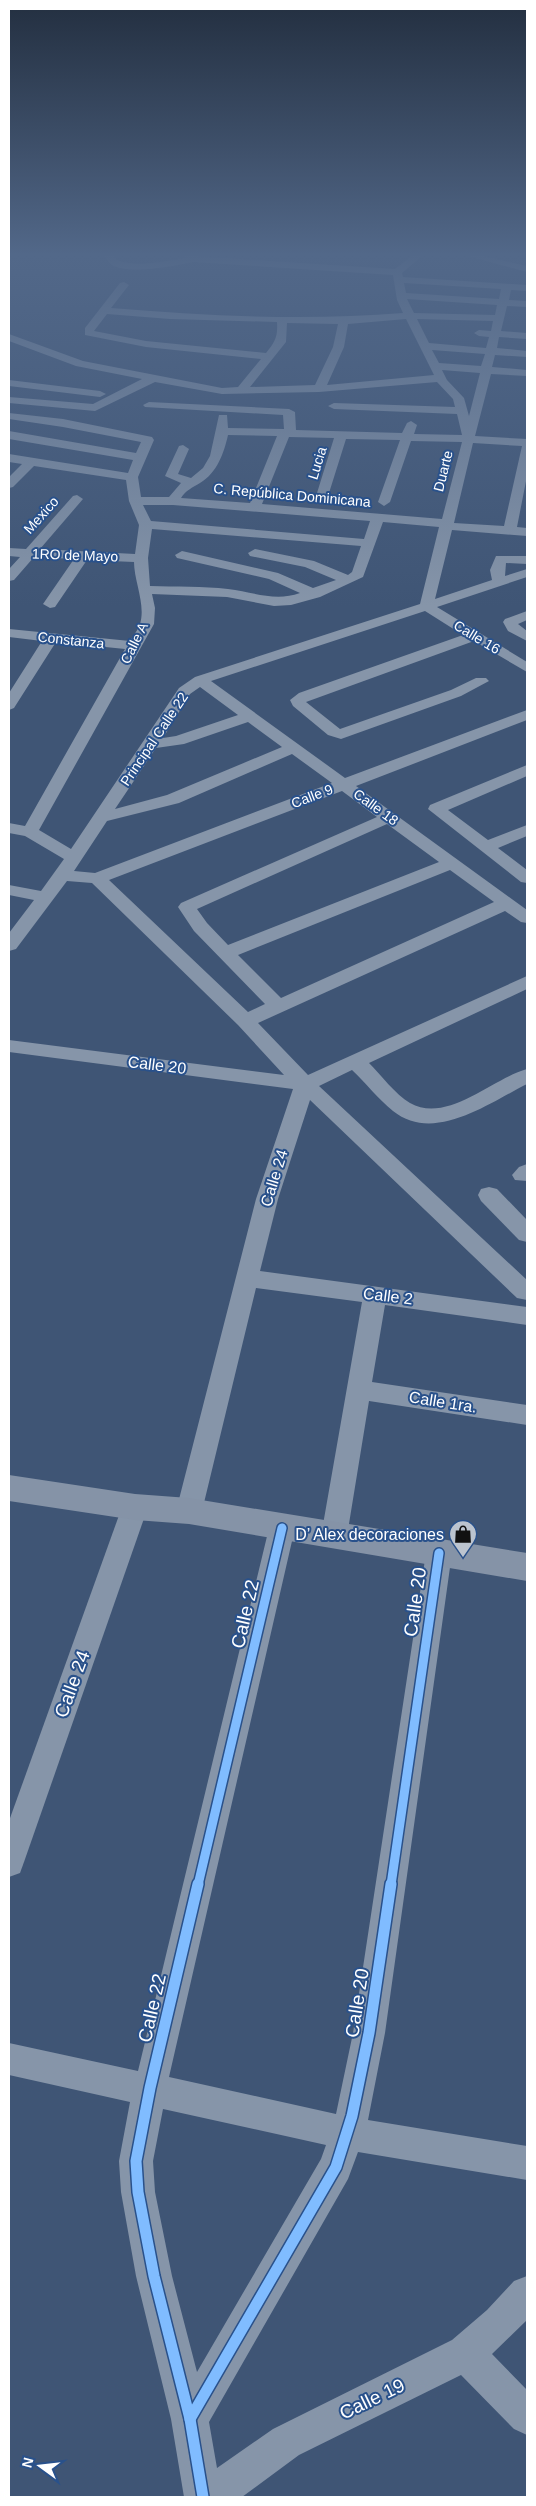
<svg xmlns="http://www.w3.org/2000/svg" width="536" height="2506" viewBox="0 0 536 2506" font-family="Helvetica,sans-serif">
	<rect width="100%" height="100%" fill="#3f5575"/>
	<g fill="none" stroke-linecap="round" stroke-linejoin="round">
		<!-- minor -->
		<g fill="#8695a9" fill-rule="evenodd">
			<path d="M 104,256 L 114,256 L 117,260 C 137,268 165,261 185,258 L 183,256 L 194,256 L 395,269 L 412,256 L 422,256 L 402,273 L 403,277 L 527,285 L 527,291 L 511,290 L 509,300 L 527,301 L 527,307 L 507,306 L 501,331 L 527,333 L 527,339 L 499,337 L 497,348 L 527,351 L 527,357 L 495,355 L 492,367 L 527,370 L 527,376 L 491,374 L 475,436 L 527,439 L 527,476 L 517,527 L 527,528 L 527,536 L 452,530 L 435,599 L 492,580 L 490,570 L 496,556 L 527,556 L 527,564 L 506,563 L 505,576 L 527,569 L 527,577 L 437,607 L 527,662 L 527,672 L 474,641 L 306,702 L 340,729 L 451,690 L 476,678 L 486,678 L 489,681 L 461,696 L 341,739 L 328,735 L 293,706 L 290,700 L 299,693 L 463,635 L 425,611 L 211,681 L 345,778 L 527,710 L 527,720 L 356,786 L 527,910 L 527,923 L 521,922 L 505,911 L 258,1023 L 308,1075 L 527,976 L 527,989 L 369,1063 C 381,1075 395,1094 410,1103 C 447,1124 491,1079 527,1069 L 527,1084 C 489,1103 434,1144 393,1111 C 378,1099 366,1083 352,1070 L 319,1086 L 527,1280 L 527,1300 L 517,1298 L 310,1100 L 278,1199 L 260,1271 L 527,1307 L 527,1325 L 385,1305 L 372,1382 L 527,1405 L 527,1425 L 369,1401 L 347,1536 L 343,1544 L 334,1547 L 325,1544 L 321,1536 L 362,1302 L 256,1288 L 202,1511 L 198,1519 L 189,1522 L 180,1519 L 176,1511 L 256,1199 L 293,1089 L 9,1052 L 9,1040 L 284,1075 L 238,1025 L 92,883 L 67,881 L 16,949 L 9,951 L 9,933 L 34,900 L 9,895 L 9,885 L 41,891 L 64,859 L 25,836 L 9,833 L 9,823 L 25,826 L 125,649 L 56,642 L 14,708 L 9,710 L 9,693 L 42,641 L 9,637 L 9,629 L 130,641 C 133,636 138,630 140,624 C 146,605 134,581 134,562 L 87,560 L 55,607 L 50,608 L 43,604 L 74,559 L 34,557 L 14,580 L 9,581 L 9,569 L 20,557 L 9,556 L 9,548 L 26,549 L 73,496 L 77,495 L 83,499 L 40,549 L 135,554 L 139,525 L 129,501 L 126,480 L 34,466 L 13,487 L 9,488 L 9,477 L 22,464 L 9,462 L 9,454 L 128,473 L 133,460 L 9,439 L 9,431 L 136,453 L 141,442 L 63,427 L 9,419 L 9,413 L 63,419 L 152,437 L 154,440 L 138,477 L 141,497 L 169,497 L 181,483 L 165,476 L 179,446 L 183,445 L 189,449 L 178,474 L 191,478 L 203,468 L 210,456 L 219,415 L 227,415 L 228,428 L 284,429 L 283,415 L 145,407 L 143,405 L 149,402 L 289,409 L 295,412 L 296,430 L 402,433 L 407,423 L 411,421 L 417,425 L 414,434 L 462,435 L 457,414 L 334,409 L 328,406 L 334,403 L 455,407 L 453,399 L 437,382 L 319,392 L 222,394 L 155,382 L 95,411 L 9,403 L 9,397 L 93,404 L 142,379 L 76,366 L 9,341 L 9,334 L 83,361 L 222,388 L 238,387 L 261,359 L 146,347 L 85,335 L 85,328 L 120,283 L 124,282 L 129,285 L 111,308 C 208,316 306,321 403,313 L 397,300 L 393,275 L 193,262 C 175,266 129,275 112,265 C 109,263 107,259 104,256 ZM 404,283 L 501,289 L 499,299 L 406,293 ZM 407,299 L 497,305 L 495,315 L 414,313 ZM 107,314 L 170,319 L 277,322 C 278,337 275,342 266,353 L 146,341 L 94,331 ZM 406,319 L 434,375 L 327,385 L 344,347 L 348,324 ZM 417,319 L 493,321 L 491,331 L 479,330 L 474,333 L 479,336 L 489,337 L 486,348 L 429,343 ZM 287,323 L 338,324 L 333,347 L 315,385 L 250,387 L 286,342 ZM 432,350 L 485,354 L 481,366 L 439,363 ZM 442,370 L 480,373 L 469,416 L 464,398 L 447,380 ZM 228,435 L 277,436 L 250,503 L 181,498 C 186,490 192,488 200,483 C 217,473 224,453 228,435 ZM 289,437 L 334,438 L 317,493 L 323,497 L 329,493 L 346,439 L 400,440 L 378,502 L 384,506 L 390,502 L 411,441 L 462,442 L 442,519 L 262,504 ZM 473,443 L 522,446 L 504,526 L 454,523 ZM 143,505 L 173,505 L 370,521 L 364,539 L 151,521 ZM 383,522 L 439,527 L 420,604 L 195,677 L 179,688 L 71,849 L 39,830 L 154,624 L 155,608 L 152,594 L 227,597 L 274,606 L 291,605 L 320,597 L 363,577 ZM 152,529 L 361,546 L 352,572 L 348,575 L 314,561 L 255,549 L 248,553 L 250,556 L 305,567 L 336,580 L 313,588 L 278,573 L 182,551 L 175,555 L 177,558 L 269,579 L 300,593 C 275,602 253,592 228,589 C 203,586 176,587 150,586 L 148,558 ZM 200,687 L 238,715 L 176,736 L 163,738 L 190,694 ZM 248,722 L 282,747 L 167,795 L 115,809 L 156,748 L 184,744 ZM 292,754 L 332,783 L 95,873 L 74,871 L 107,821 L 179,803 ZM 342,791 L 377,817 L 181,903 L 178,907 L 194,931 L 265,1004 L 248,1012 L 109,880 ZM 387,824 L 439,862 L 228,945 L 207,923 L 197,909 ZM 450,870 L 494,902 L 281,998 L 238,955 Z"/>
			<path d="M 468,256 L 483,256 L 527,266 L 527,272 Z"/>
			<path d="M 9,380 L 100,391 L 106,394 L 100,397 L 9,386 Z"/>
			<path d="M 527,611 L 527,620 L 518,624 L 527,631 L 527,641 L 508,631 L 503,622 L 505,619 Z"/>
			<path d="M 527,765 L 527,776 L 448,810 L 488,840 L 527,825 L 527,836 L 498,848 L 527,870 L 527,883 L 521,882 L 428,809 L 430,805 Z"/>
			<path d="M 527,1164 L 527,1181 L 515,1180 L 512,1175 L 519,1167 Z"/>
			<path d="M 489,1187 L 497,1189 L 527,1220 L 527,1242 L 519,1240 L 481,1201 L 478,1195 L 481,1189 Z"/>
			<path d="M 135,1496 L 144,1499 L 148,1507 L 24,1862 L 20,1873 L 9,1877 L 9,1821 L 122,1507 L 126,1499 Z"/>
			<path d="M 282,1517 L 291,1520 L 295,1528 L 169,2077 L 336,2114 L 353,2033 L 426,1553 L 430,1545 L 439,1541 L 448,1545 L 452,1553 L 385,2033 L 368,2120 L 527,2146 L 527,2180 L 358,2152 L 348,2179 L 209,2422 L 217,2468 L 273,2429 L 452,2340 L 487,2310 L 514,2281 L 527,2276 L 527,2320 L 492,2354 L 527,2390 L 527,2435 L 514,2429 L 461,2375 L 299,2455 L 242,2497 L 184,2497 L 171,2419 L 136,2276 L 121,2192 L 119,2161 L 130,2102 L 9,2075 L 9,2043 L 138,2071 L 269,1528 L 273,1520 ZM 163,2109 L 326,2145 L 321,2159 L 197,2372 L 172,2276 L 155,2192 L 153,2161 Z"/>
		</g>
		<!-- major -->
		<path fill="#8593a7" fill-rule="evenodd" d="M 9,1475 L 135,1494 L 189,1498 L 527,1553 L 527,1581 L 189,1524 L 135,1520 L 9,1501 Z"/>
		<!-- cycleway-far1 casing -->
		<g stroke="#29518b" stroke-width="12">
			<g id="cycleway-far1">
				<path d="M 198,1885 L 282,1528"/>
				<path d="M 391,1885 L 439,1553"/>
			</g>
		</g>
		<!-- cycleway casing -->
		<g stroke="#29518b" stroke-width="14">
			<g id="cycleway">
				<path d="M 198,1884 L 150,2088 L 136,2161 L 138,2192 L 154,2276 L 190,2419 L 203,2497"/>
				<path d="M 190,2419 L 336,2167 L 352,2116 L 369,2033 L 391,1884"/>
			</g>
		</g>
		<!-- cycleway-far1 -->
		<use href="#cycleway-far1" stroke="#80bcff" stroke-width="9"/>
		<!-- cycleway -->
		<use href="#cycleway" stroke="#80bcff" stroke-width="11"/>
	</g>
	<!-- sky -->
	<linearGradient id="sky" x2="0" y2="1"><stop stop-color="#232f40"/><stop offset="0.42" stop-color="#526889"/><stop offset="1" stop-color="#526889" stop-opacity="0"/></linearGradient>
	<rect width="536" height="606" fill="url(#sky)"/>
	<!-- icons -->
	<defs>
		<g id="shop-pin" transform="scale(1.4375)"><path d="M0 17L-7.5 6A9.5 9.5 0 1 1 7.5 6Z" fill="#bcc4cf" stroke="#29518b"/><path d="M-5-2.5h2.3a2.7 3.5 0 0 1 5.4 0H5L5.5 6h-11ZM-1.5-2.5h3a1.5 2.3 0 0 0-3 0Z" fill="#111"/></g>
	</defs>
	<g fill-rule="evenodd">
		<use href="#shop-pin" x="463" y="1534"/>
	</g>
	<g text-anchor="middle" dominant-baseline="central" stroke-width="4" stroke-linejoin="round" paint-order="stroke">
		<!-- far-street labels -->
		<g font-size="14" fill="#fff" stroke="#29518b">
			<text transform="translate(317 463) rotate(-73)">Lucia</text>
			<text transform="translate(443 471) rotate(-76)">Duarte</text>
			<text transform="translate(292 495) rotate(5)">C. República Dominicana</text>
			<text transform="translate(41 515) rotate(-48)">Mexico</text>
			<text transform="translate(75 555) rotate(2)">1RO de Mayo</text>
			<text transform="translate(477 637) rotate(31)">Calle 16</text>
			<text transform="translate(71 640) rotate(6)">Constanza</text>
			<text transform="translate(134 643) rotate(-64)">Calle A</text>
			<text transform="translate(154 739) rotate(-56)">Principal Calle 22</text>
			<text transform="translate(312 796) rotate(-21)">Calle 9</text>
			<text transform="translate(376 807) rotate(36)">Calle 18</text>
		</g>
		<!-- street labels -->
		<g font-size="16" fill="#fff" stroke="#29518b">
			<text transform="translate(157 1065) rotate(7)">Calle 20</text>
			<text transform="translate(274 1178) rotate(-73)">Calle 24</text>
			<text transform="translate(388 1296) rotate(7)">Calle 2</text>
			<text transform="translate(443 1402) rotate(9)">Calle 1ra.</text>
		</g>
		<!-- poi labels -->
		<g font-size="16" fill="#fff" stroke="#29518b" text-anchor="end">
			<text x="444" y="1534">D’ Alex decoraciones</text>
		</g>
		<!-- near-street labels -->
		<g font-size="19" fill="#fff" stroke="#29518b">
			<text transform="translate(415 1602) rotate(-82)">Calle 20</text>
			<text transform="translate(245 1614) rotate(-77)">Calle 22</text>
			<text transform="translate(72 1684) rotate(-70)">Calle 24</text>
			<text transform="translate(357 2003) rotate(-81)">Calle 20</text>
			<text transform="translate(152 2008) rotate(-77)">Calle 22</text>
			<text transform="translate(372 2399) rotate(-26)">Calle 19</text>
		</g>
	</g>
	<!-- border -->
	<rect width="536" height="2506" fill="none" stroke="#ffffff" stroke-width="20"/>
	<!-- north arrow -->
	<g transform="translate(40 2466) rotate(285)" stroke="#29518b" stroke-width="4" paint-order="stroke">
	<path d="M0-4L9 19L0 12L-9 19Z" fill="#ffffff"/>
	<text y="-8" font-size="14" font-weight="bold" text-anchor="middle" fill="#ffffff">N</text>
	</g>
</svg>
